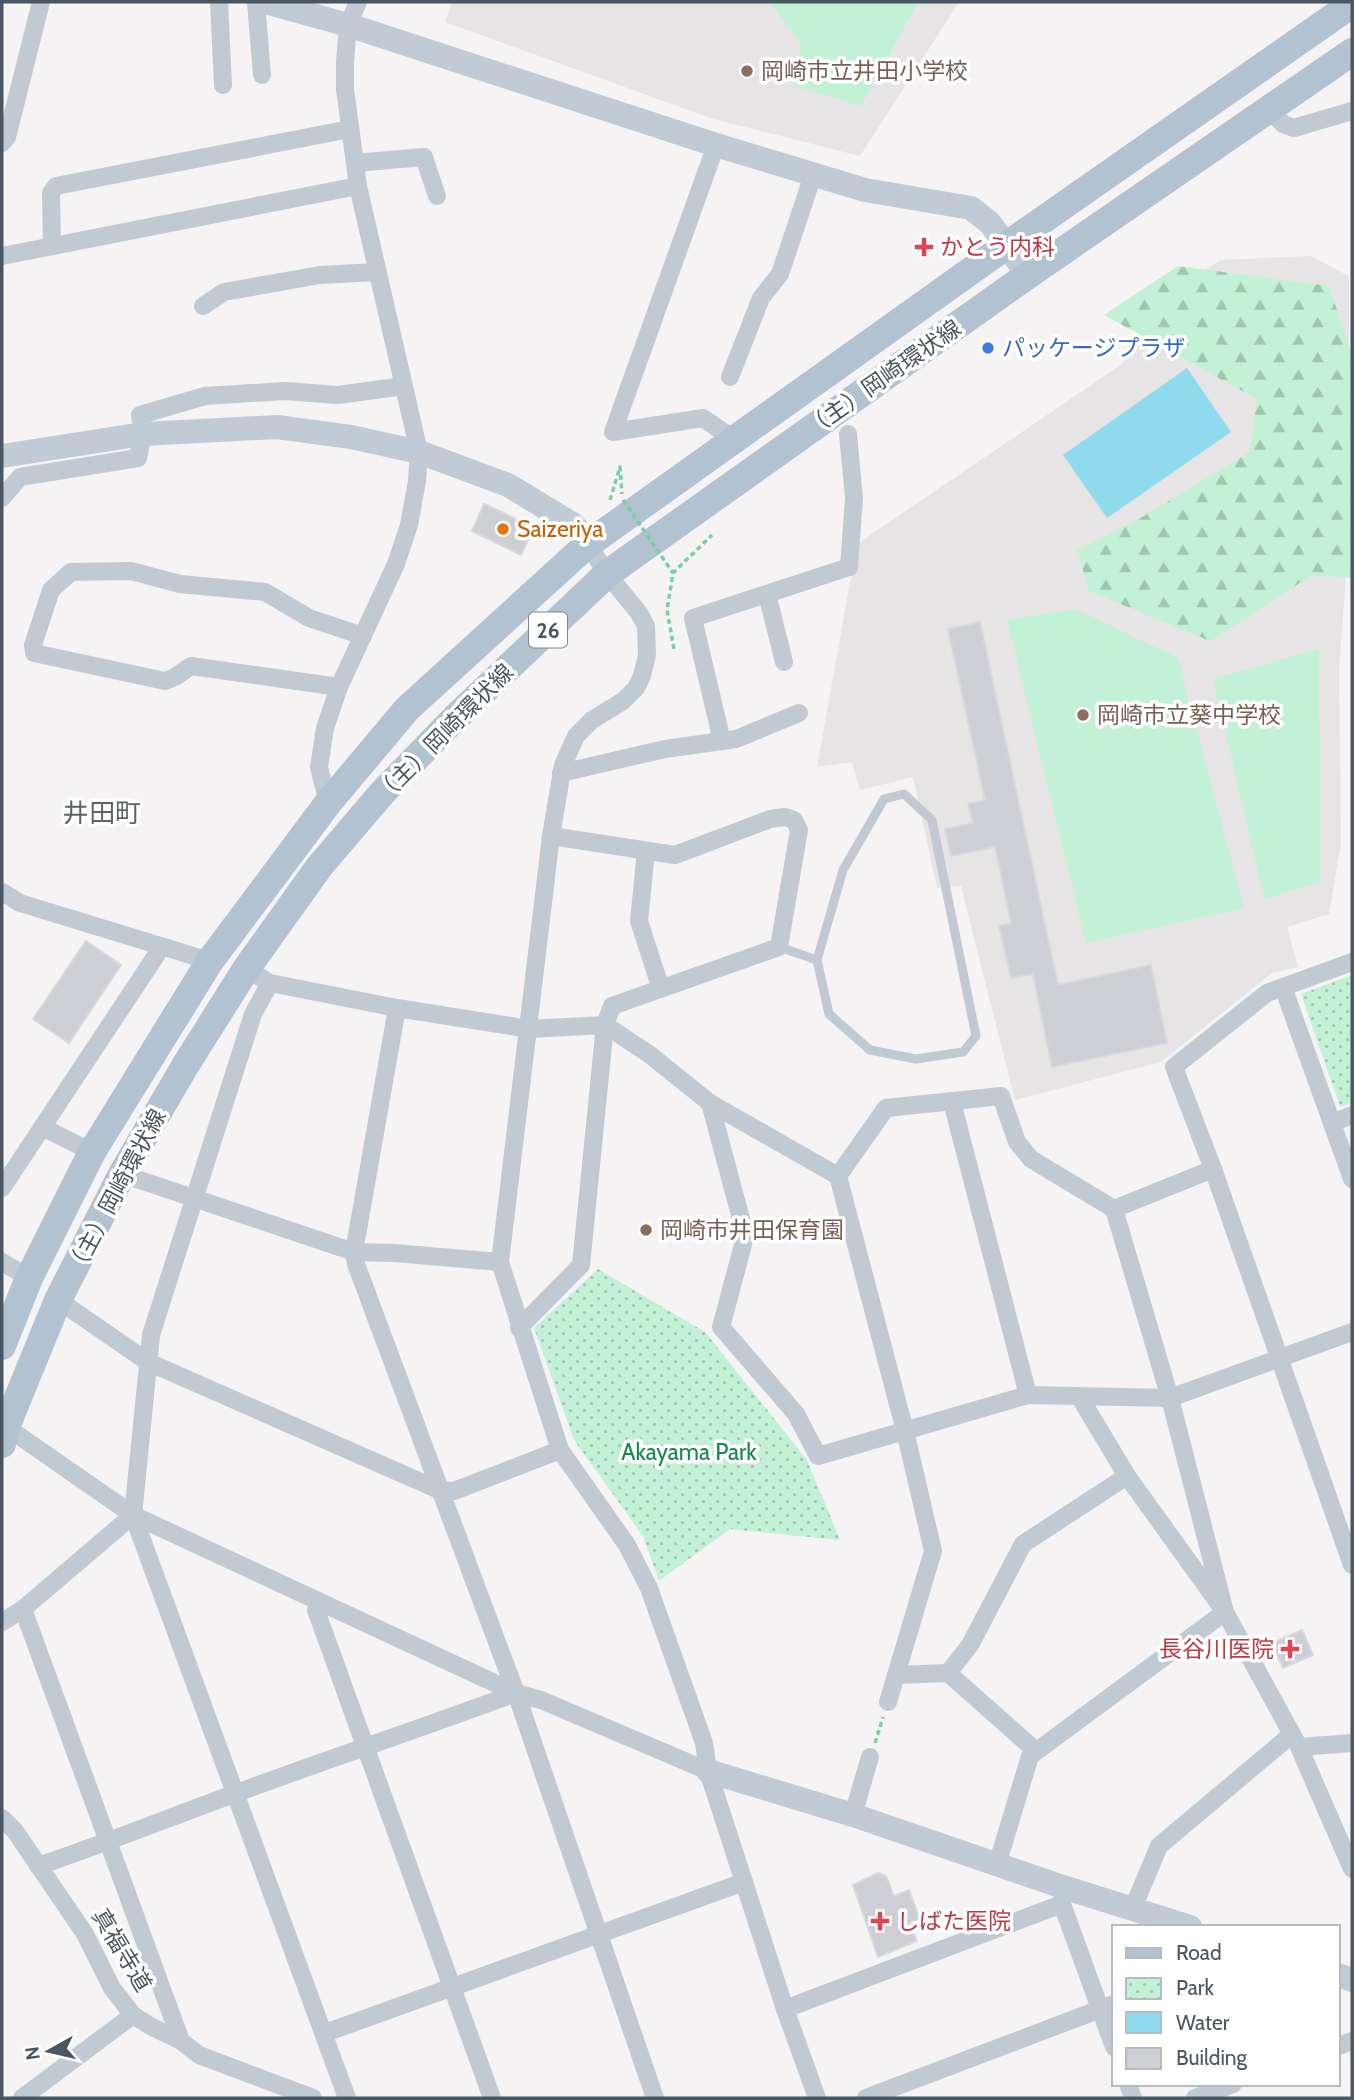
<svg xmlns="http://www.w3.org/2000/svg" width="1354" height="2100" viewBox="0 0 1354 2100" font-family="Cabin,'Noto Sans JP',sans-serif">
	<defs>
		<pattern id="forest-firs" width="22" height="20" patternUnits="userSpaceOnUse" patternTransform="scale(1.75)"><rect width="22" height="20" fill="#c3f1d5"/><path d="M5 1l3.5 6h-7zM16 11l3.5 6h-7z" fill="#a0c6b0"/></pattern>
		<pattern id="park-dots" width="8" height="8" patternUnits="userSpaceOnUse" patternTransform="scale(1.75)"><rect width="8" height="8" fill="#c3f1d5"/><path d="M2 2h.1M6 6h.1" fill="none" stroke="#a0c6b0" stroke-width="1.8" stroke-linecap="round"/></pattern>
	</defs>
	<rect width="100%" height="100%" fill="#f5f3f3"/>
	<!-- education -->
	<g fill="#e6e4e5">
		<path d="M 452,2 L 959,2 L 860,156 L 713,119 L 445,22 Z"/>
		<path d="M 1310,256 L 1349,276 L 1348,548 L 1339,669 L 1341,843 L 1329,914 L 1287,927 L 1298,967 L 1272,973 L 1161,1062 L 1015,1100 L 961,886 L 937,888 L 913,777 L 860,790 L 852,762 L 817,767 L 857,544 L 1122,364 L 1162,296 L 1221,260 Z"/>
	</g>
	<!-- grass -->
	<g fill="#c3f1d5">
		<path d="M 770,2 L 918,2 L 861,106 L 794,86 L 801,44 Z"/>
		<path d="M 1076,609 L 1178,658 L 1244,908 L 1086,943 L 1007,620 Z"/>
		<path d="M 1319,649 L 1320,882 L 1264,899 L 1213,679 Z"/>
	</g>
	<!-- forest -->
	<path fill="url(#forest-firs)" d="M 1178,266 L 1329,286 L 1352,355 L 1352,578 L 1312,575 L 1210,641 L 1089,591 L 1077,550 L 1137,520 L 1250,452 L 1257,399 L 1104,315 Z"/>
	<!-- park -->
	<g fill="url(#park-dots)">
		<path d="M 1352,975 L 1352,1103 L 1340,1107 L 1301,994 Z"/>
		<path d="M 598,1269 L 705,1332 L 807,1460 L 840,1540 L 730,1529 L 659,1581 L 643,1536 L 574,1440 L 534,1328 Z"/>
	</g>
	<!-- water -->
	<path fill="#90daee" d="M 1187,368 L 1231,432 L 1107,518 L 1063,455 Z"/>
	<!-- building -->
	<g fill="#cdcfd5" stroke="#d7d9de" stroke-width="2">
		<path d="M 484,504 L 534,527 L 521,555 L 472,531 Z"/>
		<path d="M 980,622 L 1058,985 L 1151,965 L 1167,1043 L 1052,1067 L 1033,974 L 1011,978 L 999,926 L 1011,923 L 995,847 L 951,856 L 945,829 L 973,823 L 968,804 L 985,800 L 948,629 Z"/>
		<path d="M 86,941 L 121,965 L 69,1043 L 33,1019 Z"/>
		<path d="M 1302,1630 L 1313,1655 L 1283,1668 L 1272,1643 Z"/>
		<path d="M 878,1873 L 886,1876 L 894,1896 L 909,1890 L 920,1920 L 909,1923 L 917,1941 L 878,1957 L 853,1885 Z"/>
	</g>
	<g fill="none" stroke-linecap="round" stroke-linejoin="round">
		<!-- path -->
		<g stroke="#7ad0a6" stroke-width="3.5" stroke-dasharray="5 3.5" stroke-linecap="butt">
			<path d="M 610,500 L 620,467 L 622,494"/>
			<path d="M 674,649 L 667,610 L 673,573 L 712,535"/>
			<path d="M 875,1743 L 883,1717"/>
		</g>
		<!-- lane -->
		<path stroke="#c1cad2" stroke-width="9" d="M 779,947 L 817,960 L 843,870 L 884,799 L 904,794 L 932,820 L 976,1036 L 963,1052 L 916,1059 L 870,1050 L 829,1014 L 817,960"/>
		<!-- street -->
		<g stroke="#c1cad2" stroke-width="18">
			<path d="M 219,2 L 223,85"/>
			<path d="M 256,2 L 262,75"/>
			<path d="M 1269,109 L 1283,124 L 1294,128 L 1352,111"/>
			<path d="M 2,143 L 7,137 L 41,2"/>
			<path d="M 716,145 L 613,432 L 703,418 L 735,440"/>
			<path d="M 355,163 L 424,157 L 437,196"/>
			<path d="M 52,246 L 51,193 L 56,186 L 350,129"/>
			<path d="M 2,256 L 358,186"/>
			<path d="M 203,306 L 224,292 L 320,275 L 377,272"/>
			<path d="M 730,377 L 761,298 L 780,274 L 813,175"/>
			<path d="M 2,498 L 20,477 L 138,458 L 143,434 L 140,415 L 205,396 L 285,391 L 338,395 L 404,386"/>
			<path d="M 588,544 L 607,574 L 639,613 L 646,626 L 647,655 L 642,676 L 636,688 L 623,701 L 592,720 L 576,736 L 563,765 L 551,836 L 500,1262 L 560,1450 L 627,1545 L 649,1588 L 704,1743 L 708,1771 L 785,2009 L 817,2098"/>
			<path d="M 767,594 L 784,662"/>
			<path d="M 339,687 L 191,666 L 175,677 L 165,681 L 34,653 L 33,645 L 51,590 L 71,572 L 131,571 L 180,584 L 265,592 L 309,618 L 363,636"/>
			<path d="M 722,741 L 693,618 L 849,567 L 854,498 L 848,434"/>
			<path d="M 561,773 L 665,749 L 736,739 L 799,713"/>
			<path d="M 328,803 L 319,767 L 325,728 L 339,687 L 396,564 L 409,525 L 417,481 L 419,452 L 358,186 L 345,89 L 345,62 L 348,25 L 358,2"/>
			<path d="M 646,851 L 639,921 L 661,989"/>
			<path d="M 2,892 L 20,903 L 210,961"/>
			<path d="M 1352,962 L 1267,993 L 1174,1067 L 1213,1169 L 1352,1565"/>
			<path d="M 246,969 L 270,983 L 397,1008 L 529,1029 L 605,1025 L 649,1054 L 710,1103 L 838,1176 L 905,1431 L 933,1551 L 888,1702"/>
			<path d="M 270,983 L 253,1014 L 151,1335 L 133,1515 L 347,2098"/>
			<path d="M 1283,987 L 1352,1179"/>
			<path d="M 397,1008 L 354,1252 L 356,1264 L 516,1693 L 655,2098"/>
			<path d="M 952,1102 L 1028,1395"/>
			<path d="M 710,1103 L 744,1230 L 744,1241 L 721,1327 L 796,1414 L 818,1456 L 1028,1395 L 1170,1398 L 1352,1332"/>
			<path d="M 1332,1123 L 1352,1115"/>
			<path d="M 42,1127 L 92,1152"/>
			<path d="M 122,1174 L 354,1252 L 394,1253 L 500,1262"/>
			<path d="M 838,1176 L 886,1108 L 1001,1096 L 1017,1142 L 1031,1159 L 1114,1209 L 1170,1398 L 1225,1612"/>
			<path d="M 2,1188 L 161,948"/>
			<path d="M 1114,1209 L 1213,1169"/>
			<path d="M 2,1262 L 29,1278"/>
			<path d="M 58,1300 L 148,1362 L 439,1490 L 454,1491 L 560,1450"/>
			<path d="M 519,1328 L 581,1265 L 605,1025 L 612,1006 L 779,947 L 799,830 L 794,820 L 785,817 L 770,819 L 675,855 L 551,836"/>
			<path d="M 1079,1396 L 1127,1476 L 1225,1612 L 1299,1747 L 1352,1869"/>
			<path d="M 2,1424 L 133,1515 L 516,1693 L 541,1700 L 708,1771"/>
			<path d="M 318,1601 L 316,1610 L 492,2098"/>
			<path d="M 23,1609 L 181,2041"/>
			<path d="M 2,1622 L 23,1609 L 133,1515"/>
			<path d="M 948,1673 L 970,1645 L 1023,1544 L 1127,1476"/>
			<path d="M 896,1675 L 948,1673 L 1036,1751"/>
			<path d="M 1299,1747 L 1352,1743"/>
			<path d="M 853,1815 L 870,1757"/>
			<path d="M 2,1818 L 15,1831 L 85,1934 L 112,1988 L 133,2015 L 152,2027 L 181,2041 L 199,2055 L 313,2098"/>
			<path d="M 997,1865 L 1030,1756 L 1225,1612"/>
			<path d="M 38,1866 C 104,1844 168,1818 234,1794 C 328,1759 422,1728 516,1693"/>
			<path d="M 1063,1895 L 1062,1904 L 1114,2047"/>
			<path d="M 1133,1908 L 1159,1846 L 1291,1735"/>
			<path d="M 785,2009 L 1062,1904"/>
			<path d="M 325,2033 L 744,1882"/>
			<path d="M 1338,2046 L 1352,2041"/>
			<path d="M 1128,2084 L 1133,2098"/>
			<path d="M 22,2098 L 133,2015"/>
			<path d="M 866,2098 L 1114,2004"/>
			<path d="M 1195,2098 L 1233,2084"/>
		</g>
		<!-- secondary -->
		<g stroke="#c1cbd6" stroke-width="24">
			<path d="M 265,2 L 348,25 L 716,145 L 865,190 L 971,208 L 990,223 L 1028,275"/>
			<path d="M 2,456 L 143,434 L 277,427 L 351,437 L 419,452 L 508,485 L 574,525 L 588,544"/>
			<path d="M 708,1771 L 853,1815 L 1063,1887 L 1190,1927"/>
			<path d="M 1338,1975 L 1352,1980"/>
		</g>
		<!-- primary -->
		<g stroke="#b3c2d1" stroke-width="28">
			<path d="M 2,1346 L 29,1278 L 92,1152 L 210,961 L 328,803 L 407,709 L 588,544 L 1007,245 L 1352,4"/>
			<path d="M 2,1444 L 6,1427 L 58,1300 L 122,1174 L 185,1066 L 246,969 L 319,867 L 383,792 L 455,718 L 607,574 L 1028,275 L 1352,52"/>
		</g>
		<!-- path-bridge -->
		<path stroke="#7ad0a6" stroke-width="3.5" stroke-dasharray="5 3.5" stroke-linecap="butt" d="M 623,500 L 673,573"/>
	</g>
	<!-- markers -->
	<g fill="#8d6e63" stroke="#fff" stroke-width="2.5">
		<circle cx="747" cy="71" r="7"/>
		<circle cx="1083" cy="715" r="7"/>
		<circle cx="646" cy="1230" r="7"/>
	</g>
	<g fill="#e0444e" stroke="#fff" stroke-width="2.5">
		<path d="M920.5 236.5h7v7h7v7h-7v7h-7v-7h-7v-7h7z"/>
		<path d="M1286.5 1638.5h7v7h7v7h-7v7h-7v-7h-7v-7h7z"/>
		<path d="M876.5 1910.5h7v7h7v7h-7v7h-7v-7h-7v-7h7z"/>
	</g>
	<circle fill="#3f7fe0" stroke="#fff" stroke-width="2.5" cx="988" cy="348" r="7"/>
	<circle fill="#e8710a" stroke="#fff" stroke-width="2.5" cx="503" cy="529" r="7"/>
	<g text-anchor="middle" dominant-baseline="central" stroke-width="7" stroke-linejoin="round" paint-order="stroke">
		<!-- shield labels -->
		<rect fill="#fff" stroke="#808990" stroke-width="2" x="529" y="612.5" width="38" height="35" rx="5"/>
		<g font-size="21" font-weight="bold" fill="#4a5661">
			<text x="548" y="630">26</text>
		</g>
		<!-- education labels -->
		<g font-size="23" fill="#785e54" stroke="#fff" text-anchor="start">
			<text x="761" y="71">岡崎市立井田小学校</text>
			<text x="1097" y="715">岡崎市立葵中学校</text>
			<text x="660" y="1230">岡崎市井田保育園</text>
		</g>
		<!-- health labels -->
		<g font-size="23" fill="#be3a42" stroke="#fff" text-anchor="start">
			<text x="940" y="247">かとう内科</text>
			<text x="1274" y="1649" text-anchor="end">長谷川医院</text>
			<text x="896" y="1921">しばた医院</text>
		</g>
		<!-- shop labels -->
		<g font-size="23" fill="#366cbe" stroke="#fff" text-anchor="start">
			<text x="1002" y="348">パッケージプラザ</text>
		</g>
		<!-- street labels -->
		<g font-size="23" fill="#4a5661" stroke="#fff">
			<text transform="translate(883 378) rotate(-35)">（主）岡崎環状線</text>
			<text transform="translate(444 733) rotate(-45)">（主）岡崎環状線</text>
			<text transform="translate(116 1192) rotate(-62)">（主）岡崎環状線</text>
			<text transform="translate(122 1950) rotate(59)">真福寺道</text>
		</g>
		<!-- food labels -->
		<g font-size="23" fill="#c56008" stroke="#fff" text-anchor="start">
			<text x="517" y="529">Saizeriya</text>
		</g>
		<!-- park labels -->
		<g font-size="23" fill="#17864f" stroke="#fff">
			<text x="689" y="1452">Akayama Park</text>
		</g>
		<!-- quarter labels -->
		<g font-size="26" fill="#5f6368" stroke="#fff">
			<text x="102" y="813">井田町</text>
		</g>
	</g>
	<!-- border -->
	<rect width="1354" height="2100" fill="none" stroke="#4a5661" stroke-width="7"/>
	<!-- legend -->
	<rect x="1112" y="1925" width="228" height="161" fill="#ffffff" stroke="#b7bbc0" stroke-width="2"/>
	<rect x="1126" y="1948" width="35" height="10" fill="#b3c2d1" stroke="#b7bbc0" stroke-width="2"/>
	<text x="1176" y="1960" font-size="21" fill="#4a5661">Road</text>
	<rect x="1126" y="1978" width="35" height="21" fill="url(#park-dots)" stroke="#b7bbc0" stroke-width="2"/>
	<text x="1176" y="1995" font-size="21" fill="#4a5661">Park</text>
	<rect x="1126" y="2012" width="35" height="21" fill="#90daee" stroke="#b7bbc0" stroke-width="2"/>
	<text x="1176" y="2030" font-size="21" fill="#4a5661">Water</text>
	<rect x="1126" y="2048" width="35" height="21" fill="#cdcfd5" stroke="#b7bbc0" stroke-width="2"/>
	<text x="1176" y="2065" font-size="21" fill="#4a5661">Building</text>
	<!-- north arrow -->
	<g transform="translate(49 2051) rotate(262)" stroke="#ffffff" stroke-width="5" paint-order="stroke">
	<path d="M0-5L12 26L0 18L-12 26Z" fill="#4a5661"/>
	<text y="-10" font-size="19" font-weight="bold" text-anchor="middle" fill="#4a5661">N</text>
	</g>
</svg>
